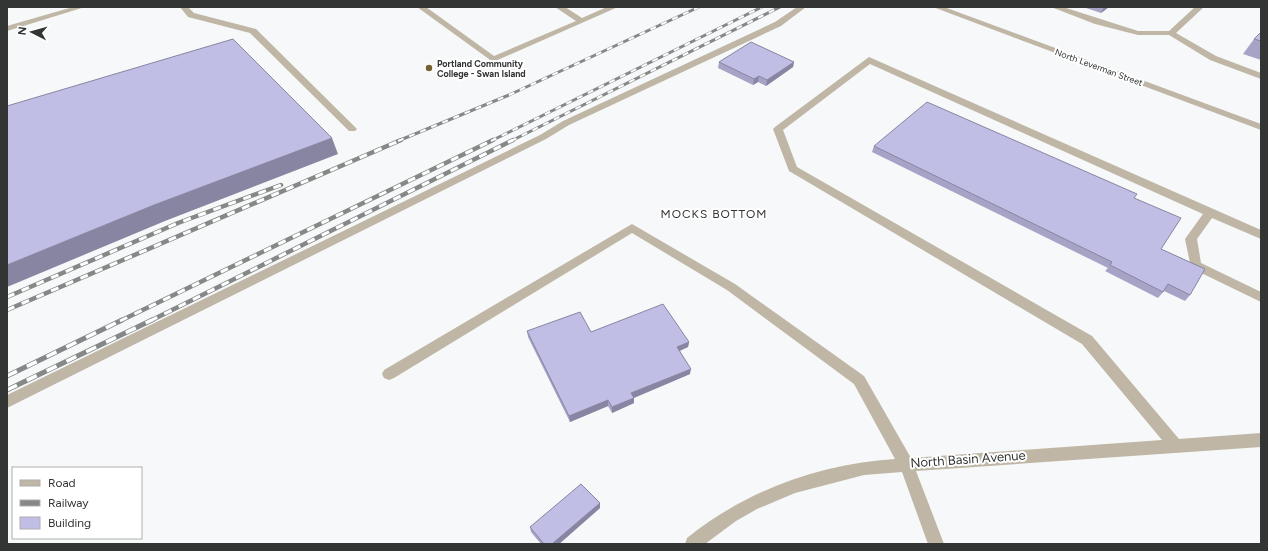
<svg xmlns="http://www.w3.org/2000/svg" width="1268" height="551" viewBox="0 0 1268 551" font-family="Figtree,sans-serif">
	<rect width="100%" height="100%" fill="#f6f8f9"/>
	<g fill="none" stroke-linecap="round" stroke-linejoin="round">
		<!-- minor -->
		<g fill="#bfb6a5" fill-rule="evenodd">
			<path d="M 73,7 L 85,7 L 7,31 L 7,26 Z"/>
			<path d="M 180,7 L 188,7 L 194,13 L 256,29 L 355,127 L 357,129 L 355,131 L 349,131 L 250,33 L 188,17 Z"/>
			<path d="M 417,7 L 426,7 L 494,56 L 576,21 L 555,7 L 565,7 L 582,18 L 607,7 L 618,7 L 493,62 Z"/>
			<path d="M 797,7 L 806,7 L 781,26 L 569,125 L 546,139 L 7,408 L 7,395 L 540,135 L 563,121 L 775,22 Z"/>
			<path d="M 933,7 L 944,7 L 1261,124 L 1261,130 Z"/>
			<path d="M 1051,7 L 1063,7 L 1138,31 L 1169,31 L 1195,7 L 1204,7 L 1176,33 L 1216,56 L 1261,73 L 1261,79 L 1210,60 L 1169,35 L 1138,35 L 1095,24 Z"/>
			<path d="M 869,57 L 1261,230 L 1261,239 L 1212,218 L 1197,239 L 1201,263 L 1261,292 L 1261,302 L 1191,268 L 1185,239 L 1203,214 L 870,64 L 783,130 L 797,167 L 1092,336 L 1179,439 L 1261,433 L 1261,447 L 916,471 L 944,544 L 928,544 L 902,472 L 864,475 L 795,493 L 757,509 L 736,521 L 705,544 L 685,544 L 687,538 C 747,490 819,464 895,459 L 854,384 L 727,290 L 632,233 L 394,378 L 389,380 L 384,378 L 382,374 L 384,370 L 632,224 L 735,284 L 864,376 L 911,458 L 1162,440 L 1082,344 L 789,171 L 773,129 L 775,127 Z"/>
		</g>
		<!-- rail-far2 casing -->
		<g stroke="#868787" stroke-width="3">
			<g id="rail-far2">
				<path d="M 398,141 L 509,95 L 699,7"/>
				<path d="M 491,141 L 762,7"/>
				<path d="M 511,141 L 780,7"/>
			</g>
		</g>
		<!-- rail-far1 casing -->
		<g stroke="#868787" stroke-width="4.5">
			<g id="rail-far1">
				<path d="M 7,297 L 178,223 L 281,185"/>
				<path d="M 7,310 L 401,140"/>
				<path d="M 120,321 L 493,140"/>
				<path d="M 150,321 L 513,140"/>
			</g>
		</g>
		<!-- rail casing -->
		<g stroke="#868787" stroke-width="5">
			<g id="rail">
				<path d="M 7,376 L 122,320"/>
				<path d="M 7,390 L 152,320"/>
			</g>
		</g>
		<!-- rail-far2 -->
		<use href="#rail-far2" stroke="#fff" stroke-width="2" stroke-dasharray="6" stroke-linecap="butt"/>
		<!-- rail-far1 -->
		<use href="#rail-far1" stroke="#fff" stroke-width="3" stroke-dasharray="8" stroke-linecap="butt"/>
		<!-- rail -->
		<use href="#rail" stroke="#fff" stroke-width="3.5" stroke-dasharray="11" stroke-linecap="butt"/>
	</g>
	<!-- wall -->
	<g fill="#a6a3c6">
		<path d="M 1083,7 L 1109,7 L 1101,13 Z"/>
		<path d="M 1261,32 L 1261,60 L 1243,54 L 1254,39 Z"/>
		<path d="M 719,62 L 794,62 L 793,67 L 766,86 L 758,82 L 753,85 L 718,68 Z"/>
		<path d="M 874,146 L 1134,198 L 1161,249 L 1190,295 L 1185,301 L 1164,291 L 1158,298 L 1105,271 L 1108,268 L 872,152 Z"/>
		<path d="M 527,331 L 591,332 L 689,342 L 688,347 L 680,351 L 690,374 L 634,398 L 634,403 L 612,413 L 608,406 L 570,422 L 528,337 Z"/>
		<path d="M 600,503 L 600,508 L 559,544 L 541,544 L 531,532 L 530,527 Z"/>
	</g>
	<!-- shaded-wall -->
	<g fill="#8785a1">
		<path d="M 1104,7 L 1109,7 L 1101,13 Z"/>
		<path d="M 794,62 L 793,67 L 766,86 L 767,80 Z"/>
		<path d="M 759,76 L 758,82 L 753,85 L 754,79 Z"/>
		<path d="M 332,138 L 338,154 L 165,221 L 7,287 L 7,265 L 154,205 Z"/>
		<path d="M 689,342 L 688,347 L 676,352 L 677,347 Z"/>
		<path d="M 691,369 L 690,374 L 631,399 L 631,393 Z"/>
		<path d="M 634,398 L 634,403 L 612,413 L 612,407 Z"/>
		<path d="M 608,400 L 608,406 L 570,422 L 569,416 Z"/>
		<path d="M 600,503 L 600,508 L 559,544 L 552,544 Z"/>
	</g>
	<!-- building -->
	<g fill="#c1bee6" stroke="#8785a1">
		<path d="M 1261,32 L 1261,41 L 1254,39 Z"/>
		<path d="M 233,39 L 332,138 L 154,205 L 7,265 L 7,106 Z"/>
		<path d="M 751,42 L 794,62 L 767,80 L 759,76 L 754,79 L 719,62 Z"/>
		<path d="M 927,102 L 1137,194 L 1134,198 L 1181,218 L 1161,249 L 1205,269 L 1190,295 L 1168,284 L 1163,292 L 1110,265 L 1112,262 L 874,146 Z"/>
		<path d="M 663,304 L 689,342 L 677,347 L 691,369 L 631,393 L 634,398 L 612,407 L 608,400 L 569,416 L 527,331 L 580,312 L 591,332 Z"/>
		<path d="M 581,484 L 600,503 L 552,544 L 544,544 L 530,527 Z"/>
	</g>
	<!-- markers -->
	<circle fill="#786131" stroke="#fff" stroke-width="1.5" cx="429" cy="68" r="4"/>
	<g text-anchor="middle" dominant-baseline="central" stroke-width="4" stroke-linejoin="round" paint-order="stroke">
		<!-- far-poi labels -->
		<g font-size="9" font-weight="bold" fill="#333434" stroke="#fff" text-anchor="start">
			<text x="437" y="63">Portland Community<tspan x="437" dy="10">College - Swan Island</tspan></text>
		</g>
		<!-- far-street labels -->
		<g font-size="9" fill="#333434" stroke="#fff">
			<text transform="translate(1099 67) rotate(20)">North Leverman Street</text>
		</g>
		<!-- neighbourhood labels -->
		<g font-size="12" letter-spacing="1" fill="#333434" stroke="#fff">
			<text x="714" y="214">MOCKS BOTTOM</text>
		</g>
		<!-- near-street labels -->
		<g font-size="13" fill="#333434" stroke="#fff">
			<text transform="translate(968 459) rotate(-4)">North Basin Avenue</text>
		</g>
	</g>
	<!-- border -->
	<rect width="1268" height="551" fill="none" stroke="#333434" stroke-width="16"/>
	<!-- legend -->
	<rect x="12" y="467" width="130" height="72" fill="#ffffff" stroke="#adaeae"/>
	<rect x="20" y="480" width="20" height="6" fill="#bfb6a5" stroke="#adaeae"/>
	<text x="48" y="487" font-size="12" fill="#333434">Road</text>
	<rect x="20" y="500" width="20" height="6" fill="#868787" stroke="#adaeae"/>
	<text x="48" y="507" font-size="12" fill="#333434">Railway</text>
	<rect x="20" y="517" width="20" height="12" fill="#c1bee6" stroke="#adaeae"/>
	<text x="48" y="527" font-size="12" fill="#333434">Building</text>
	<!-- north arrow -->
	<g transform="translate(32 32) rotate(276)" stroke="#ffffff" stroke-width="3" paint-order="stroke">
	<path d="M0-3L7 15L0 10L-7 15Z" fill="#333434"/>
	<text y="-6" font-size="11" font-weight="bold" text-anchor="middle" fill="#333434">N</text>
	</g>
</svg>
